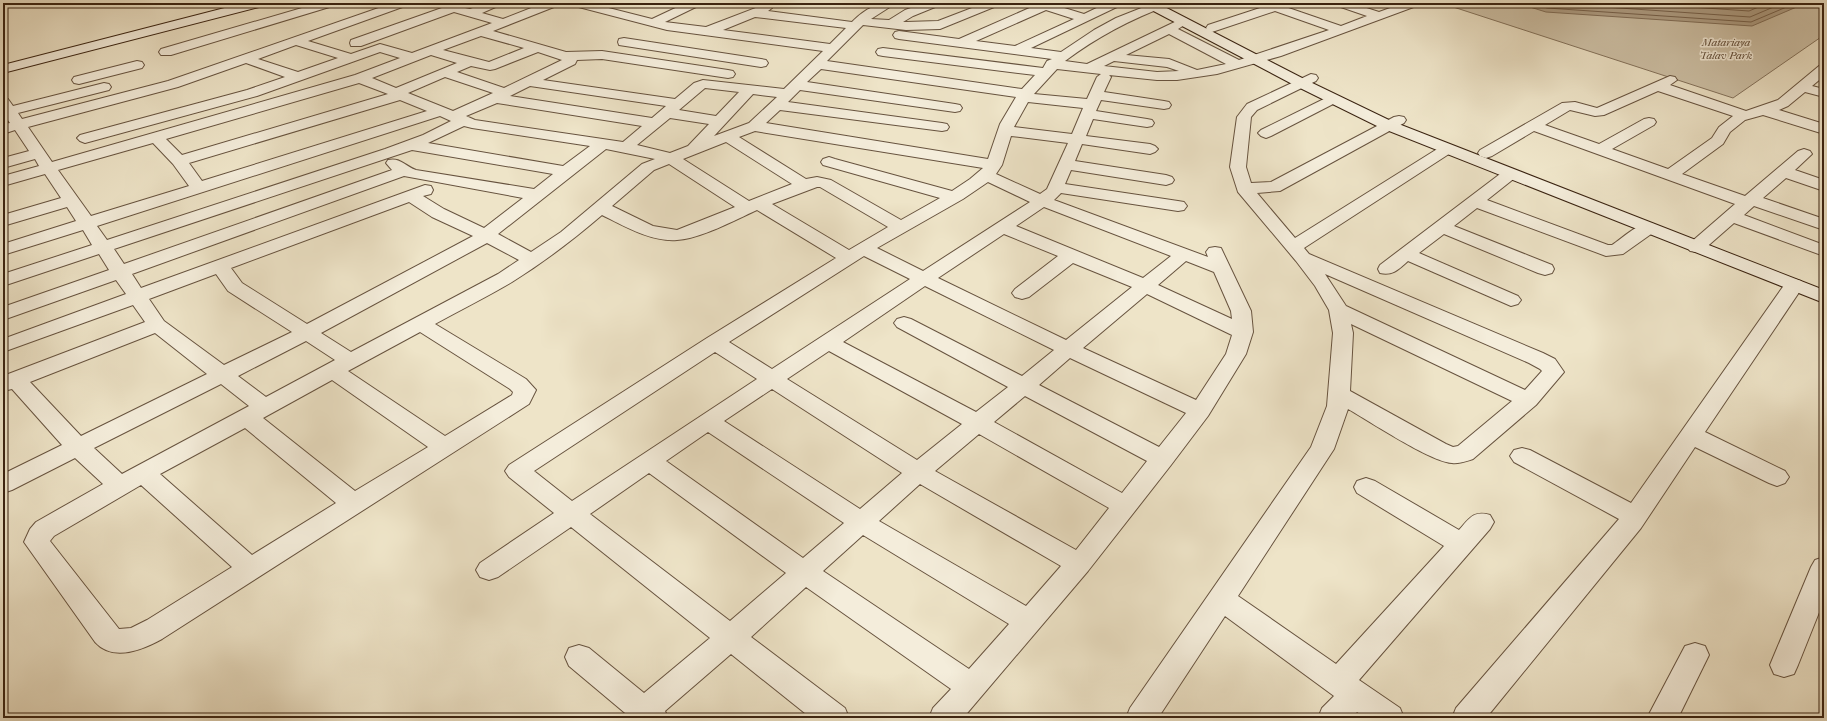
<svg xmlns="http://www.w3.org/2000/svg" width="1827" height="721" viewBox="0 0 1827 721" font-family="'IM FELL French Canon',serif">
	<rect width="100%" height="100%" fill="#eee4c8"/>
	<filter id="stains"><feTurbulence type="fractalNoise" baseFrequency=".005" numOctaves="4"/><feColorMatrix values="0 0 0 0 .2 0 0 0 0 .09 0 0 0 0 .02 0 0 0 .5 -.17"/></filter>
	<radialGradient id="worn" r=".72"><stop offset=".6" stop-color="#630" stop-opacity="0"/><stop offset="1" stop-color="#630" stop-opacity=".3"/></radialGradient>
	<!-- green -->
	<path fill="#cfc3a9" stroke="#84735d" d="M 1441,3 L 1824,3 L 1824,35 L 1733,98 Z"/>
	<!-- water -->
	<path fill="#b1a28a" stroke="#816f5a" d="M 1517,3 L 1806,3 L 1752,26 L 1546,12 Z"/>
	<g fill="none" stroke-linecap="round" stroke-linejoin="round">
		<!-- shore -->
		<g stroke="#76624e" stroke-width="1">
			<path d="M 1530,3 L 1547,8 L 1751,22 L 1796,3"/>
			<path d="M 1547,3 L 1750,17 L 1783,3"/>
			<path d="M 1633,3 L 1749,11 L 1768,3"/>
		</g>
		<!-- minor casing -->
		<g stroke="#67533f" stroke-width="2">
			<g id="minor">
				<path d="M 319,3 L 338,3 L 336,5 L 171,55 L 161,55 L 159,52 L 161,49 Z"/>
				<path d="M 393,3 L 410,3 L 408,5 L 308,41 L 351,54 L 380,44 L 412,53 L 492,23 L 454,12 L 361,46 L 351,46 L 350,43 L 351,40 L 456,3 L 473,3 L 465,8 L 470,9 L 486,3 L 502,3 L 500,5 L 482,13 L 503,19 L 544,3 L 561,3 L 559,5 L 493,31 L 566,52 L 602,51 L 728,70 L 733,71 L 735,74 L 733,77 L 728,78 L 602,59 L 577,60 L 575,64 L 543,80 L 675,99 L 694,83 L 703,80 L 784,89 L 823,51 L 667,30 L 571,5 L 569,3 L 589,3 L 652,19 L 686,3 L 702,3 L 700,5 L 665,22 L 706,27 L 766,4 L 772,8 L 768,11 L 852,22 C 866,8 877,3 896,3 L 871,19 L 889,20 L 905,10 L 925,3 L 942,3 L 940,5 L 913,16 L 903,22 L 906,22 L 938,21 L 985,3 L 1001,3 L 999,5 L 940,29 L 906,30 L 863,25 L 827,61 L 1022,89 L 1035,75 L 883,56 L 878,55 L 876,52 L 878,49 L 883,48 L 1043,68 L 1047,61 L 1052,59 L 899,39 L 895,38 L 893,35 L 895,32 L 899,31 L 959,39 L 1034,6 L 1030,3 L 1048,3 L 1084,14 L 1107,3 L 1123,3 L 1121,5 L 1031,48 L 1061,52 L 1094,30 L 1116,18 L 1154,3 L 1171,3 L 1169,5 C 1131,19 1097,37 1065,61 L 1087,64 L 1183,18 L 1187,19 L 1189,22 L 1178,29 L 1239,60 L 1329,30 L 1275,11 L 1212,32 L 1208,31 L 1206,28 L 1208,25 L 1263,7 L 1257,3 L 1274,3 L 1341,26 L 1367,16 L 1335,5 L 1333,3 L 1351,3 L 1379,12 L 1404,3 L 1421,3 L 1419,5 L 1281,56 L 1217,74 L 1177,80 L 1157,80 L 1109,75 L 1111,77 L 1104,92 L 1164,101 L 1169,102 L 1171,105 L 1169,108 L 1164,109 L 1101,100 L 1096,111 L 1147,119 L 1152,120 L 1154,123 L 1152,126 L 1147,127 L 1093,119 L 1086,136 L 1150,144 L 1155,146 L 1158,149 L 1155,152 L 1150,154 L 1082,144 L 1075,161 L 1166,175 L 1172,177 L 1174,180 L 1172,183 L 1166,185 L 1071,170 L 1065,184 L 1178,201 L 1184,202 L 1187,206 L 1184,210 L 1178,211 L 1061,193 L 1054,200 L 1208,257 L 1206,252 L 1209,248 L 1215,247 L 1221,248 L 1251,311 L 1253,332 L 1246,354 L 1208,416 L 1171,465 L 1088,571 L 963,718 L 929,718 L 933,708 L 951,689 L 806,587 L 751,637 L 845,708 L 849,718 L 811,718 L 731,654 L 665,711 L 668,718 L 631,718 L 569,666 L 565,657 L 569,648 L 579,645 L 589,648 L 644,693 L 710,638 L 571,527 L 498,577 L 489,580 L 480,577 L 476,570 L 480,563 L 554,513 L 509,477 L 505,471 L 509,465 L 707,338 L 836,258 L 757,210 C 735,220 700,239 677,240 C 651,242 624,226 602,215 C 574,239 544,262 512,282 C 487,297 460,310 435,324 L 526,379 L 536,390 L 529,404 L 162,639 C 142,650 113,662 95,642 L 24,542 L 30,529 L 36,522 L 103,484 L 75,458 L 12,490 L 3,493 L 3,474 L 62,445 L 12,389 L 3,391 L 3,376 L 145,322 L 133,305 L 3,352 L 3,339 L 126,294 L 116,280 L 3,320 L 3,307 L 109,270 L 99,254 L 3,286 L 3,274 L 92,245 L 83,230 L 3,255 L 3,244 L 76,221 L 67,207 L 3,226 L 3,215 L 61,198 L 45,174 L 3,186 L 3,176 L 39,166 L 35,159 L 3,168 L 3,158 L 29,151 L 15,130 L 3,134 L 3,124 L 10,123 L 3,113 L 3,98 L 8,99 L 13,106 L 104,83 L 109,84 L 111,87 L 109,90 L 18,113 L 22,119 L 168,81 ZM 1046,10 L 1074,19 L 1015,46 L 976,41 ZM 755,17 L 846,28 L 830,44 L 723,30 ZM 1169,34 L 1226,64 L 1197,70 L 1169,59 L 1126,55 ZM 481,36 L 524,48 L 489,62 L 443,50 ZM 296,45 L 338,58 L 298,72 L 258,59 ZM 380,52 L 400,58 L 355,75 L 52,162 L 28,127 L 178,87 L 246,63 L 285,77 L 247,90 L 80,135 L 77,138 L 80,141 L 85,143 L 257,96 ZM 538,52 L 562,60 L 504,88 L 457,72 L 471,66 L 490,70 L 495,69 ZM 431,55 L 457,63 L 396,88 L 372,78 ZM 1114,61 L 1167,67 L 1179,71 L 1157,72 L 1104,66 ZM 821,69 L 1016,97 L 1000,124 L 988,159 L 766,123 L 780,110 L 942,131 L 947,130 L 949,127 L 947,124 L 942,123 L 788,102 L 800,90 L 955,112 L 960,111 L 962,108 L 960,105 L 955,104 L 807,82 ZM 1057,69 L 1101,74 L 1097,77 L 1087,99 L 1034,94 ZM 445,77 L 493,93 L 453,111 L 408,93 ZM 359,83 L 388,94 L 182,155 L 166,139 ZM 530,86 L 666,106 L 652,118 L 510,96 ZM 705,88 L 739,92 L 716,116 L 679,110 ZM 753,94 L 777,97 L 749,123 L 714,136 ZM 400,100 L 427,111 L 202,181 L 189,163 ZM 1028,102 L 1083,108 L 1072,134 L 1014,127 ZM 497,103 L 642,126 L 623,142 L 475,120 L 466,116 ZM 440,116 L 451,121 L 423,135 L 385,149 L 107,240 L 97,226 ZM 670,118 L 709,124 L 688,146 L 670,153 L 637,145 ZM 464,126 L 472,128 L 590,146 L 563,166 L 428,143 ZM 755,131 L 983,168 L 970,179 L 952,191 L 835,159 L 829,157 L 823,159 L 821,162 L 823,165 L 940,198 L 901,220 L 831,180 L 817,177 L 806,179 L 739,137 ZM 1011,136 L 1068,143 L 1047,189 L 1040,194 L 996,174 L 1002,165 ZM 726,142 L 792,184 L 749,201 L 683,159 ZM 153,143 L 173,164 L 189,186 L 91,216 L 58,170 ZM 606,149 L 655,159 L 642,164 L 561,232 L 531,252 L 498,234 ZM 412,150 L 553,174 L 534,189 L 416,170 C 405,166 400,157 388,160 L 386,163 L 392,170 L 124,264 L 114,249 ZM 669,164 L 735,207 L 677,230 L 653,226 L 612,206 L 654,170 ZM 404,176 L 523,198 L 484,228 L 444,209 L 423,196 L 431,194 L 433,190 L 431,186 L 425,185 L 141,288 L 132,274 ZM 988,182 L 1030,202 L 923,271 L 877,248 L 963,199 ZM 817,187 L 820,187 L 888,227 L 849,250 L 772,204 ZM 409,202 L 432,217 L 473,236 L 307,324 L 242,283 L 231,268 ZM 1044,207 L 1171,256 L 1143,278 L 1016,226 ZM 1004,234 L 1058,256 L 1015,289 L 1012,293 L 1015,297 L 1022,299 L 1029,297 L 1073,263 L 1132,287 L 1066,340 L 938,278 ZM 487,243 L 519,260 L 498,274 L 351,352 L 321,333 ZM 864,256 L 910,279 L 772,369 L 729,342 ZM 1186,261 L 1214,272 L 1231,311 L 1232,319 L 1158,285 ZM 216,274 L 228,291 L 292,332 L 224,365 L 164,321 L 149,299 ZM 925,286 L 1054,350 L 1022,376 L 911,319 L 904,317 L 897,319 L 894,323 L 897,327 L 1008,387 L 976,412 L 843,342 ZM 1147,294 L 1232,335 L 1226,354 L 1196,400 L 1083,348 ZM 420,332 L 510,389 L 513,392 L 512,395 L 445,436 L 348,371 ZM 155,333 L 207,374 L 81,436 L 30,382 ZM 306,341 L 335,360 L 266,397 L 238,376 ZM 829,351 L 962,424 L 917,460 L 787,379 ZM 715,352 L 757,379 L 572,501 L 534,471 ZM 1070,358 L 1186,413 L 1159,447 L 1039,385 ZM 332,380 L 428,447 L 355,491 L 263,418 ZM 221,384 L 249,406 L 122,474 L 94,448 ZM 772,389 L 902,473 L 860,509 L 724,421 ZM 1025,396 L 1147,461 L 1122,493 L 994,422 ZM 245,428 L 336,503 L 252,555 L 160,474 ZM 708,432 L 844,523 L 803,558 L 666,461 ZM 979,434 L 1109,508 L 1076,550 L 935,471 ZM 649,473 L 786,573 L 730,621 L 590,514 ZM 920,484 L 1061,566 L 1026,606 L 879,521 ZM 141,485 L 232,567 L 147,620 L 131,628 L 119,629 L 50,541 L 54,536 ZM 863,535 L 1009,624 L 969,669 L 823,571 Z"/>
				<path d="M 624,38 L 761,59 L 766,60 L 768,63 L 766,66 L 761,67 L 619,45 L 618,42 L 619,39 Z"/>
				<path d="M 137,61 L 142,62 L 144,65 L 142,68 L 79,84 L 74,83 L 72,80 L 74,77 Z"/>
				<path d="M 1824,65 L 1824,76 L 1812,86 L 1824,89 L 1824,97 L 1805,92 L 1788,106 L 1779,110 L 1824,124 L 1824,134 L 1763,115 L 1745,120 L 1730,132 L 1723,144 L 1682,174 L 1745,196 L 1798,151 L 1804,149 L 1810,151 L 1812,154 L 1795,170 L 1824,180 L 1824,191 L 1786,178 L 1763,198 L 1824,219 L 1824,230 L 1754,206 L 1744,215 L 1824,245 L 1824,256 L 1734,223 L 1702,251 L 1696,252 L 1690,251 L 1687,247 L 1690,243 L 1735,204 L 1534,131 L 1492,156 L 1486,158 L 1480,156 L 1478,153 L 1480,150 L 1562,103 L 1575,102 L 1597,108 L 1670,76 L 1675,77 L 1677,80 L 1670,85 L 1746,111 L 1778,100 L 1819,66 ZM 1658,91 L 1733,116 L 1719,127 L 1712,138 L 1668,169 L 1612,149 L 1654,125 L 1656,122 L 1654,119 L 1649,118 L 1644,119 L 1599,144 L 1545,125 L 1570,110 L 1595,116 L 1604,115 Z"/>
				<path d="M 1311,74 L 1316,75 L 1318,78 L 1316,81 L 1257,110 L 1251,117 L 1246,167 L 1251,183 L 1271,182 L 1394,117 L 1399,116 L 1404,117 L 1406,120 L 1404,123 L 1280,191 L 1257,193 L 1295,238 L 1442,146 L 1447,144 L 1452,146 L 1455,149 L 1452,152 L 1304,248 L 1309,254 L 1543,353 L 1555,359 L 1564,372 L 1536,405 L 1473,459 C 1467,461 1459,464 1452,463 C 1431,462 1369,421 1348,409 L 1334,449 L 1238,596 L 1336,664 L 1444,546 L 1357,493 L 1354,487 L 1357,481 L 1366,478 L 1375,481 L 1459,530 C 1469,519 1473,510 1490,515 L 1494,522 L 1490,529 L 1359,680 L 1400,708 L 1404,718 L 1365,718 L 1357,712 L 1352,718 L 1318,718 L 1322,708 L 1334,696 L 1225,616 L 1158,718 L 1126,718 L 1130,708 L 1311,447 L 1327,406 L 1333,333 L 1329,310 L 1315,286 L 1296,261 L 1238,192 L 1230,167 L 1237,117 L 1247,104 ZM 1325,274 L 1529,363 L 1540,369 L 1542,371 L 1525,390 L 1346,306 ZM 1351,324 L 1512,401 L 1458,446 L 1453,447 L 1446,444 L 1350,391 L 1353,333 Z"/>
				<path d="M 1332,95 L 1337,96 L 1339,99 L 1337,102 L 1271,136 L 1266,138 L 1261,136 L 1258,133 L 1261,130 Z"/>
				<path d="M 1510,169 L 1516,171 L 1518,174 L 1516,177 L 1487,200 L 1608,245 L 1612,245 C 1624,237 1639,221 1654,224 L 1657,228 L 1654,232 L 1623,254 L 1606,256 L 1477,208 L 1454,226 L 1552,265 L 1554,269 L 1552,273 L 1545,275 L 1538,273 L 1444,234 L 1419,253 L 1518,296 L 1521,300 L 1518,304 L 1511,306 L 1408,261 C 1399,269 1393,276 1380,273 L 1378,269 L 1380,265 L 1504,171 Z"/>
				<path d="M 1794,279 L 1801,281 L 1804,285 L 1705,432 L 1785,471 L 1789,477 L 1785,483 L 1777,486 L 1769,483 L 1695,447 L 1641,528 L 1486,718 L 1452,718 L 1456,708 L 1619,519 L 1514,462 L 1510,456 L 1514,450 L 1522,448 L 1530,450 L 1631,503 L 1787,281 Z"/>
				<path d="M 1824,557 L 1824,600 L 1798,665 L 1794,674 L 1784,677 L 1774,674 L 1770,665 L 1811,567 L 1815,560 Z"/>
				<path d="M 1695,643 L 1705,646 L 1709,655 L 1678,718 L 1647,718 L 1685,646 Z"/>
			</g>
		</g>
		<!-- secondary casing -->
		<g stroke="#3a2311" stroke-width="2">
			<g id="secondary">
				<path d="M 244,3 L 265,3 L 263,6 L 3,73 L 3,65 Z"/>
				<path d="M 1142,3 L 1157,3 L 1306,80 L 1391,121 L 1824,290 L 1824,303 L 1379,127 L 1296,86 L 1144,6 Z"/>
			</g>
		</g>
		<!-- minor -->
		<use href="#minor" fill="#f4eddb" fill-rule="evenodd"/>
		<!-- secondary -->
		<use href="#secondary" fill="#f4eddb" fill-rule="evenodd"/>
	</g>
	<g text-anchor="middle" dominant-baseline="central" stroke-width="3" stroke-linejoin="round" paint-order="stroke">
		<!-- far-park labels -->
		<g font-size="11" font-style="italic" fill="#5f4b37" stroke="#f4eddb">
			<text x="1726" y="42">Matariaya<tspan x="1726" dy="13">Talav Park</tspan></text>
		</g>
	</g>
	<!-- margin -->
	<rect width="1827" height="721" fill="none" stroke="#eee4c8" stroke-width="16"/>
	<rect x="4" y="4" width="1819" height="713" fill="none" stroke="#3a2311" stroke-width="2"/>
	<rect x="8" y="8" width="1811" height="705" fill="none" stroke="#3a2311"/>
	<rect width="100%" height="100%" filter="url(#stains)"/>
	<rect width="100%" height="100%" fill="url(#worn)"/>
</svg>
